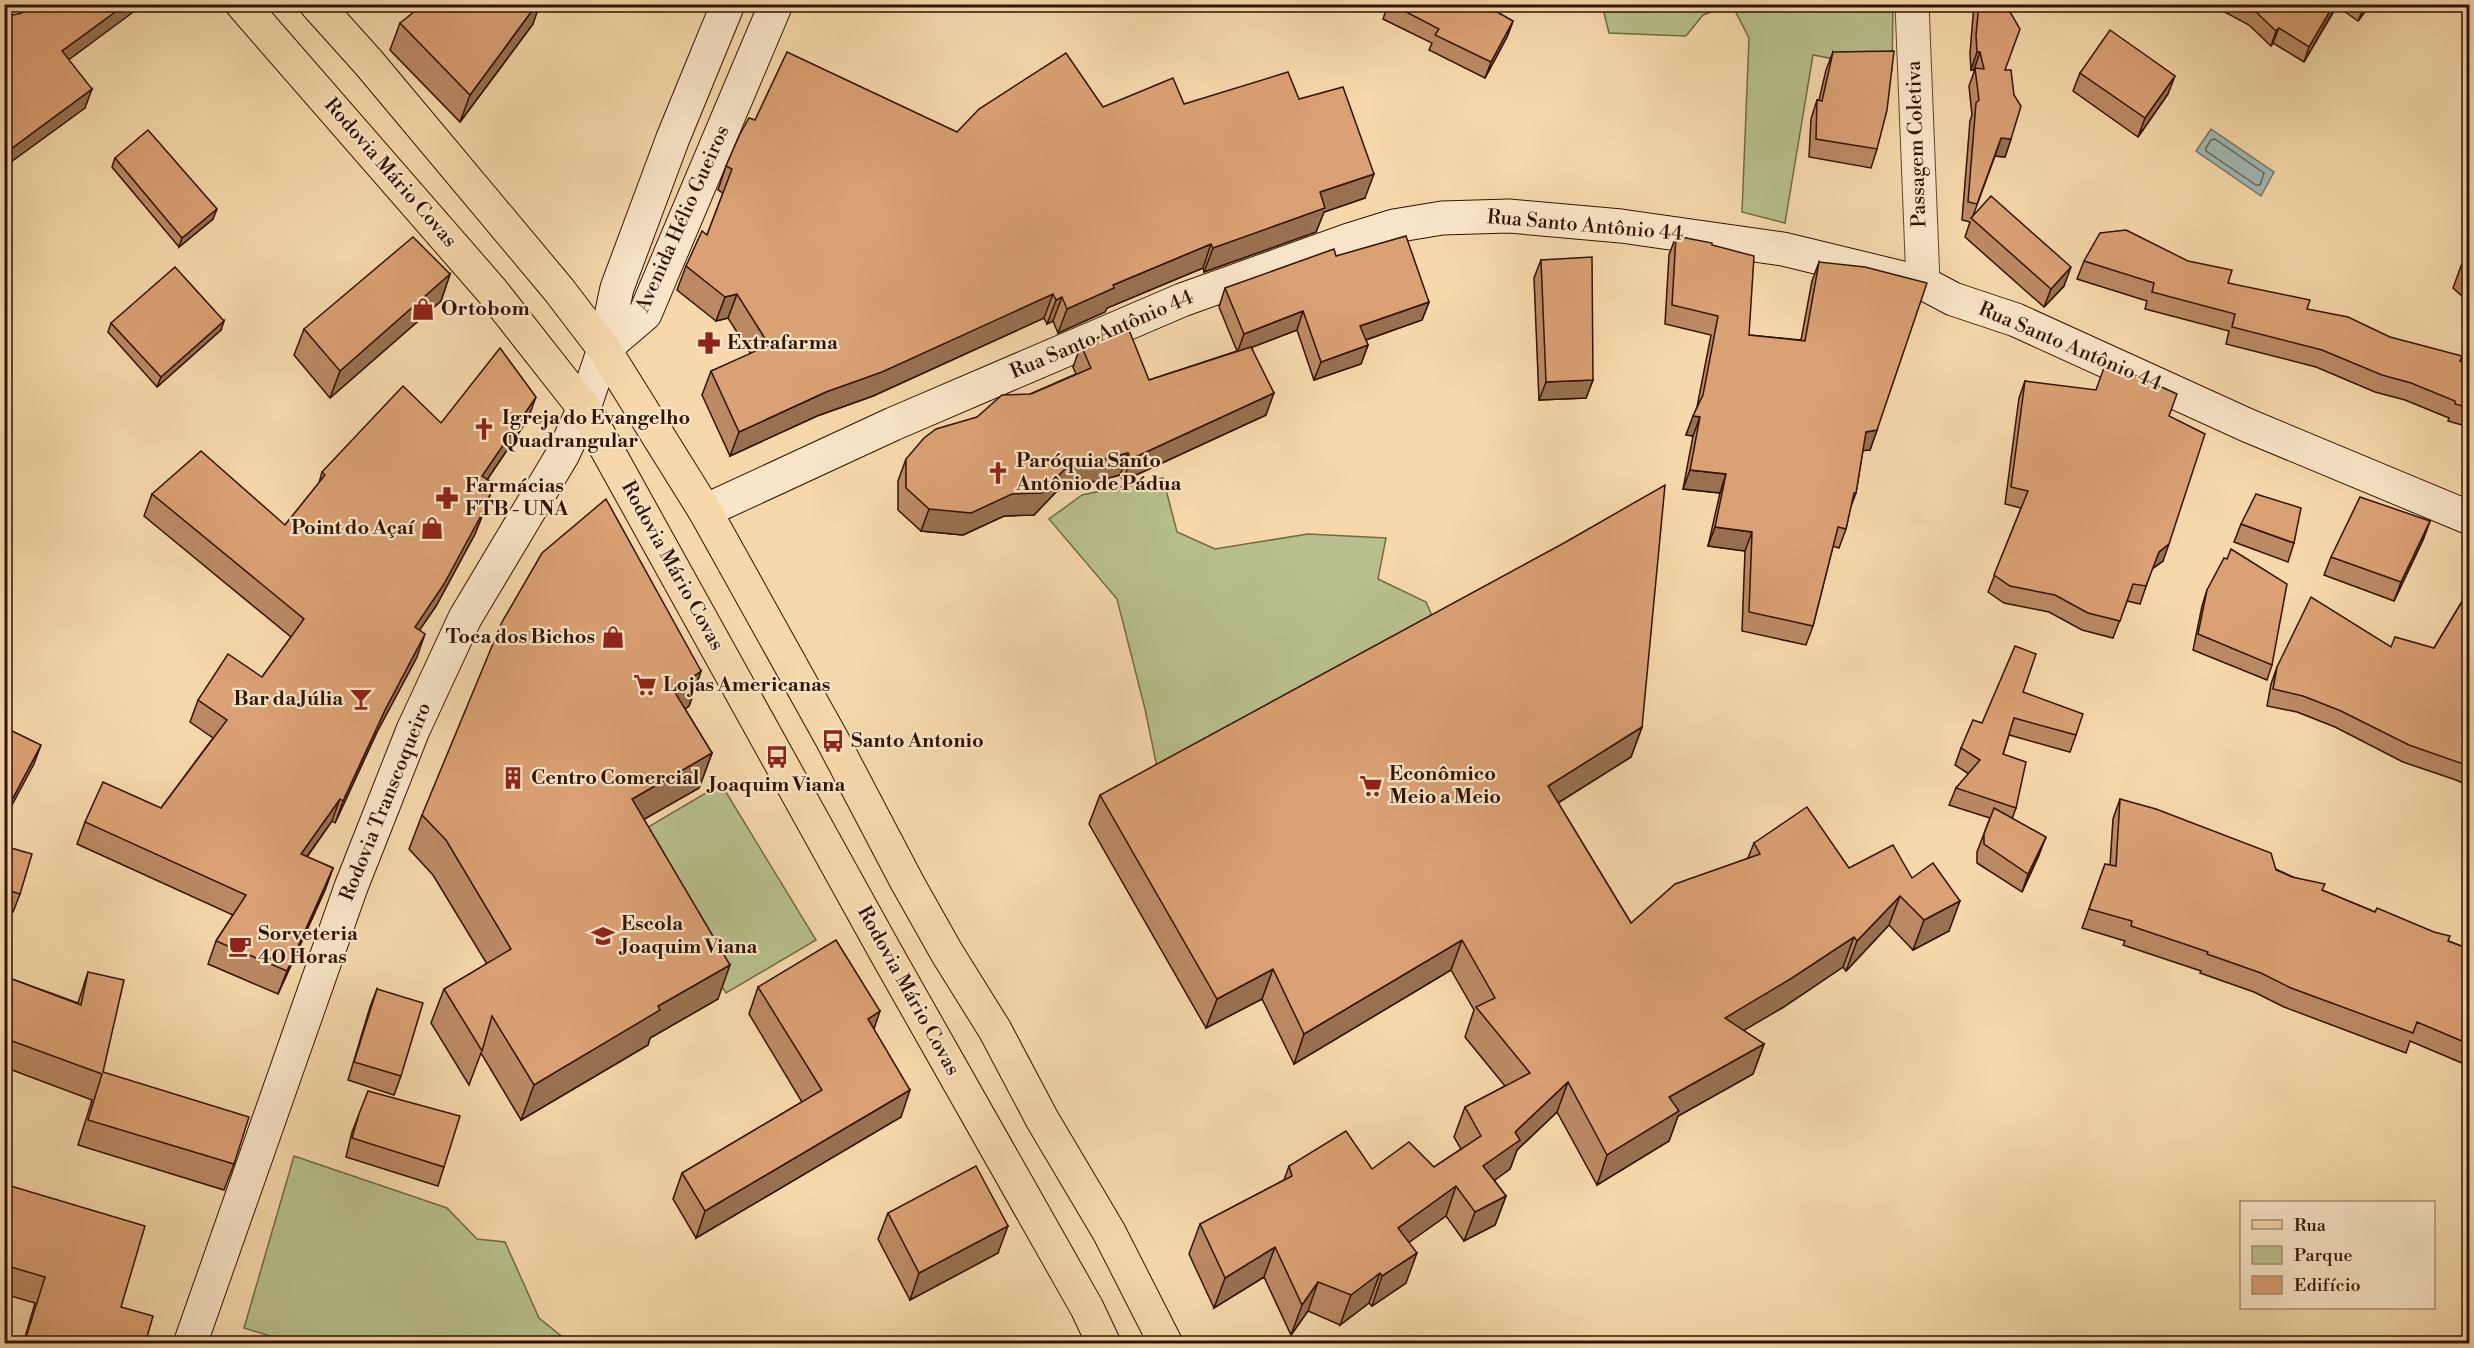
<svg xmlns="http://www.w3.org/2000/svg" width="2474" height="1348" viewBox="0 0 2474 1348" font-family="'Libre Bodoni',serif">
	<rect width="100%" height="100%" fill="#f6d8aa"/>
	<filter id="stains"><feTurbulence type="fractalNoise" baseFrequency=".00333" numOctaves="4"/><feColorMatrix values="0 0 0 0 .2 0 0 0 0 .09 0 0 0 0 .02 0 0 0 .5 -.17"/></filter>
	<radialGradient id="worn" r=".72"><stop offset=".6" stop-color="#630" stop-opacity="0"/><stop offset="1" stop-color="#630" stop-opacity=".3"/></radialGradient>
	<!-- green -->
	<g fill="#b7c08c" stroke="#746946" stroke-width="1.5">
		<path d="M 1602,5 L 1893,5 L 1892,70 L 1813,55 L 1785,223 L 1742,212 L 1749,38 L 1732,5 L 1703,15 L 1686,36 L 1609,33 Z"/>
		<path d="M 1163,478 L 1177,532 L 1215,549 L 1308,534 L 1386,538 L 1378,579 L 1426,602 L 1433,618 L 1159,777 L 1145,709 L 1117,599 L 1049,519 L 1082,495 Z"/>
		<path d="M 721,784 L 816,940 L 726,993 L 633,836 Z"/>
		<path d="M 294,1156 L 447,1208 L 477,1239 L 505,1242 L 539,1318 L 570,1343 L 296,1344 L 244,1328 Z"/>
	</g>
	<!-- water -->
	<path fill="#9fb8b1" stroke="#73766b" stroke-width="1.5" d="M 2211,129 L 2274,172 L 2261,196 L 2196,151 Z"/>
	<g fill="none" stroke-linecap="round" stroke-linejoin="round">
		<!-- shore -->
		<path stroke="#686559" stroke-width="1.5" d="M 2215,139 L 2264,173 L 2260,185 L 2256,185 L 2206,151 L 2206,148 L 2211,140 Z"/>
		<!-- street casing -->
		<g stroke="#63442b" stroke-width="35">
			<g id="street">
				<path d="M 1912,4 L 1923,283"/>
				<path d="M 4,16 L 21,4"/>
			</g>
		</g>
		<!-- secondary casing -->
		<g stroke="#321201" stroke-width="35">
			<g id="secondary">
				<path d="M 604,349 L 645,314 L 776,4"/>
				<path d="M 705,511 L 893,424 L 1182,300 L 1349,240 L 1394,226 L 1442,218 L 1509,216 L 1621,226 L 1783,249 L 1923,283 L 1953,299 L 2016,320 L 2249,426 L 2470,518"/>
				<path d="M 190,1344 L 351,887 L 413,730 L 465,618 L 563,454 L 584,408 L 604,349 L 617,288 L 673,138 L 728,4"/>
			</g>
		</g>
		<!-- primary casing -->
		<g stroke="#321201" stroke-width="35">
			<g id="primary">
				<path d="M 242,4 L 492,291 L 584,408 L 886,953 L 1087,1308 L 1104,1344"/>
				<path d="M 316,4 L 369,63 L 559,290 L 604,349 L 705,511 L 833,741 L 907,882 L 947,953 L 995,1030 L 1042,1119 L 1109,1232 L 1166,1344"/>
			</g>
		</g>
		<!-- street -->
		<use href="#street" stroke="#f9e6c8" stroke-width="33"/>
		<!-- secondary -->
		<use href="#secondary" stroke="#f9e6c8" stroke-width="33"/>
		<!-- primary -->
		<use href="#primary" stroke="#f6d8aa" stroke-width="33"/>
	</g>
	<!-- wall -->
	<g fill="#bb8a64" stroke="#321201" stroke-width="1.5">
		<path d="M 1388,4 L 1483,4 L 1513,21 L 1507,37 L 1485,78 L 1429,50 L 1432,43 L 1383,19 Z"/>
		<path d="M 1974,4 L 2008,4 L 2005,70 L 2011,139 L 2005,157 L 1995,156 L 1973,216 L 2064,286 L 2044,307 L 1965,237 L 1970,222 L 1962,220 L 1970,121 L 1972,115 L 1969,86 L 1974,72 L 1974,70 L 1971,70 L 1970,53 Z"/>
		<path d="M 2210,4 L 2371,4 L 2358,21 L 2337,6 L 2304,62 L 2273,43 L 2271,46 L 2249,25 Z"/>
		<path d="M 400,23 L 533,24 L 460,122 L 390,50 Z"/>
		<path d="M 1833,52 L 1877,149 L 1871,168 L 1809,157 L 1811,119 L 1817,100 L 1819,100 L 1826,70 Z"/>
		<path d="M 2080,73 L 2168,94 L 2138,137 L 2073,91 Z"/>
		<path d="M 1299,99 L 1365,198 L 1324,212 L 1316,232 L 1204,272 L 1203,268 L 1107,308 L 1105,312 L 1058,333 L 1053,321 L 1047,324 L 1044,318 L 873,396 L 817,416 L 730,456 L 702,395 L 711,371 L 751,354 L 728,318 L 716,321 L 677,290 L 686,266 L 707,235 L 723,193 L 718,190 L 726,166 L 755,120 L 957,132 L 1103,107 Z"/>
		<path d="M 115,158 L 213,219 L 179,247 L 112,167 Z"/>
		<path d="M 1676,236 L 1712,245 L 1749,335 L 1801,340 L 1812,281 L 1819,262 L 1877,430 L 1870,450 L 1863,450 L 1856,493 L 1850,509 L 1846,529 L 1839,548 L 1833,546 L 1813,626 L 1806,645 L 1742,631 L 1745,551 L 1708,546 L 1720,493 L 1683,489 L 1693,436 L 1686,435 L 1697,407 L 1711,335 L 1665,324 L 1669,255 Z"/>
		<path d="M 1336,256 L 1429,302 L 1422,320 L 1366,340 L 1368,345 L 1361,364 L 1314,380 L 1297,330 L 1252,347 L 1266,415 L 1123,481 L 1120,475 L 1057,491 L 1034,515 L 1004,516 L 963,535 L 921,531 L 898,510 L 898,481 L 906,459 L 977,417 L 1076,374 L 1073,367 L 1081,345 L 1149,380 L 1237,351 L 1219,307 L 1225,288 Z"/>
		<path d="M 2469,256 L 2469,302 L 2453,288 L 2461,266 Z"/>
		<path d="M 1541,260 L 1593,380 L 1586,398 L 1539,400 L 1534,278 Z"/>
		<path d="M 2084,261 L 2228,283 L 2460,361 L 2469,365 L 2469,427 L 2448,421 L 2449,418 L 2405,400 L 2375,392 L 2316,367 L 2226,344 L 2229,331 L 2145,309 L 2147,301 L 2077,279 Z"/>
		<path d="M 450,274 L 441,301 L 330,398 L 294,355 L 304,329 Z"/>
		<path d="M 111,323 L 221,330 L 157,387 L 108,332 Z"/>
		<path d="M 2025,381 L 2169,416 L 2163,561 L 2152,569 L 2140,604 L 2127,601 L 2113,638 L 2082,630 L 2049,612 L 2004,603 L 1988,592 L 2021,508 L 2005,504 L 2019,398 Z"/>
		<path d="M 528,419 L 487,480 L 494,484 L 486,507 L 475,534 L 436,606 L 419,630 L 417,657 L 377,732 L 335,823 L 332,821 L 307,857 L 333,868 L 325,890 L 278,994 L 208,964 L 216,941 L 233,915 L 77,844 L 85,822 L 161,808 L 213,738 L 190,722 L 198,700 L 262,677 L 291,637 L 144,516 L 152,494 L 285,525 L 319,483 L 322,472 L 441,423 Z"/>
		<path d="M 2430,521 L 2423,540 L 2394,601 L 2324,575 L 2331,557 Z"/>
		<path d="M 2241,524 L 2294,543 L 2288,562 L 2234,542 Z"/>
		<path d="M 2207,590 L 2272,665 L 2267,680 L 2193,650 L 2202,606 Z"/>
		<path d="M 2469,590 L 2469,786 L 2456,780 L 2403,762 L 2335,727 L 2297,712 L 2267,706 L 2271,684 L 2277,667 L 2391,647 L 2434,648 Z"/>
		<path d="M 701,671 L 689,706 L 685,709 L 712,753 L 699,788 L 644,819 L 718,999 L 650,1038 L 648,1045 L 521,1120 L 481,1053 L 469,1085 L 431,1023 L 444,989 L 487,964 L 433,875 L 409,849 L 422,815 Z"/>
		<path d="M 2023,692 L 2076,735 L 2070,752 L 2009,735 L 2003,754 L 2016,808 L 2012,819 L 2039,855 L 2022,892 L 1977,863 L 1977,852 L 1990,818 L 1949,805 L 1956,788 L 1969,774 L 1955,765 L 1961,748 L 1982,723 Z"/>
		<path d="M 1642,727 L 1631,757 L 1558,803 L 1631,923 L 1748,858 L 1754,843 L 1849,868 L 1912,878 L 1949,931 L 1913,950 L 1889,925 L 1846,971 L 1843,967 L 1782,1008 L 1743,1030 L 1764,1044 L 1753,1074 L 1678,1116 L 1669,1141 L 1597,1185 L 1557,1112 L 1517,1150 L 1510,1169 L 1494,1180 L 1506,1196 L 1495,1225 L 1464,1241 L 1446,1216 L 1409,1242 L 1406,1283 L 1372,1306 L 1369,1303 L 1340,1325 L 1308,1311 L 1291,1335 L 1264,1277 L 1214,1308 L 1189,1254 L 1200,1224 L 1284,1180 L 1289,1166 L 1372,1169 L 1434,1167 L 1461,1149 L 1454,1137 L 1465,1107 L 1505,1086 L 1465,1037 L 1474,1010 L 1451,970 L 1294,1064 L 1262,999 L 1206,1028 L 1089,824 L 1100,795 Z"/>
		<path d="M 2120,799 L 2322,890 L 2375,912 L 2469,949 L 2469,1066 L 2410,1041 L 2406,1053 L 2284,1007 L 2254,992 L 2200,973 L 2201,971 L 2123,945 L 2125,941 L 2082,928 L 2105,864 L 2110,865 L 2113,819 Z"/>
		<path d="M 4,846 L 20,894 L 13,912 L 4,909 Z"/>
		<path d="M 88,972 L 103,1072 L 234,1164 L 224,1190 L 78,1145 L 92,1100 L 4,1067 L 4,976 L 78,1003 Z"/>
		<path d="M 758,987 L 874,1029 L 901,1117 L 696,1238 L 673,1199 L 682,1173 L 802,1102 L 749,1014 Z"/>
		<path d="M 377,989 L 401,1076 L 394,1095 L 348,1080 L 370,1007 Z"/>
		<path d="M 359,1114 L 444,1167 L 438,1186 L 346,1157 L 352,1132 Z"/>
		<path d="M 4,1184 L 121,1307 L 145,1344 L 23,1344 L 35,1303 L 4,1294 Z"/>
		<path d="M 888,1213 L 998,1253 L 910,1300 L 878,1239 Z"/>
	</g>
	<!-- shaded-wall -->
	<g fill="#997151" stroke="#321201" stroke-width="1.5">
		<path d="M 126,4 L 144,4 L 55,70 L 62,51 Z"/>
		<path d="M 537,4 L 540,4 L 533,24 L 460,122 L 470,95 Z"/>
		<path d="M 2334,4 L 2337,4 L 2304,62 L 2309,47 Z"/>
		<path d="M 2365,4 L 2371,4 L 2358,21 L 2364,6 Z"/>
		<path d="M 1513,21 L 1507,37 L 1485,78 L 1491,62 Z"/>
		<path d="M 2279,28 L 2273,43 L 2271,46 L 2276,31 Z"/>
		<path d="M 1977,52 L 1980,52 L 1974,70 L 1971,70 Z"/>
		<path d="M 2175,76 L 2168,94 L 2138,137 L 2145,118 Z"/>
		<path d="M 92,89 L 85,108 L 4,167 L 4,154 Z"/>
		<path d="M 2001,138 L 2011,139 L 2005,157 L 1995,156 Z"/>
		<path d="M 1374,174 L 1365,198 L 1324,212 L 1316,232 L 1204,272 L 1213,248 L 1320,192 Z"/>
		<path d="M 217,209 L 213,219 L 179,247 L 182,238 Z"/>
		<path d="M 1211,244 L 1203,268 L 1107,308 L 1105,312 L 1058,333 L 1067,309 L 1113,285 Z"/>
		<path d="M 2071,267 L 2064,286 L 2044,307 L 2051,289 Z"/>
		<path d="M 450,274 L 441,301 L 330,398 L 340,371 Z"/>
		<path d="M 737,294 L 728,318 L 716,321 L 725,297 Z"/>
		<path d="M 1053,294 L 1044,318 L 873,396 L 817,416 L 730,456 L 739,432 L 826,392 Z"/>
		<path d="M 1062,297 L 1053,321 L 1047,324 L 1056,300 Z"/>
		<path d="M 1429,302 L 1422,320 L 1354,344 L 1360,326 Z"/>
		<path d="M 1303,311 L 1297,330 L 1237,353 L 1244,334 Z"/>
		<path d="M 224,321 L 221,330 L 157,387 L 161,377 Z"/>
		<path d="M 1368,345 L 1361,364 L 1314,380 L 1321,362 Z"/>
		<path d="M 1593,380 L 1586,398 L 1539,400 L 1546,382 Z"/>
		<path d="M 1274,393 L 1266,415 L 1123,481 L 1131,459 Z"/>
		<path d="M 536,397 L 528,419 L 474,499 L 482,476 Z"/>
		<path d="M 1693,416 L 1700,417 L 1693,436 L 1686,435 Z"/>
		<path d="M 1877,430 L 1870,450 L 1859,451 L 1866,432 Z"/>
		<path d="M 1128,453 L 1120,475 L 1057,491 L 1034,515 L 1004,516 L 963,535 L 921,531 L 929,509 L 1065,469 Z"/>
		<path d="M 1690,470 L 1726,474 L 1720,493 L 1683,489 Z"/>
		<path d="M 494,484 L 475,534 L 436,606 L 406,650 L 415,627 Z"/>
		<path d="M 2430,521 L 2423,540 L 2394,601 L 2401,582 Z"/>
		<path d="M 1715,527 L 1752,532 L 1745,551 L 1708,546 Z"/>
		<path d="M 2169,544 L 2163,561 L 2152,569 L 2159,552 Z"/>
		<path d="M 425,634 L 417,657 L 377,732 L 335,823 L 343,801 L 385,710 Z"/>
		<path d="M 701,671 L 689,706 L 661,725 L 674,691 Z"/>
		<path d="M 1642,727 L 1631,757 L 1537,816 L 1548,786 Z"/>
		<path d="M 41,745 L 34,764 L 4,820 L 4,815 Z"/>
		<path d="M 712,753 L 699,788 L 620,833 L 632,799 Z"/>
		<path d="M 340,799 L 332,821 L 293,876 L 301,854 Z"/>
		<path d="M 2046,837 L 2039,855 L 2022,892 L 2028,874 Z"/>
		<path d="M 333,868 L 325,890 L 278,994 L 287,971 Z"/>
		<path d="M 1900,896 L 1889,925 L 1846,971 L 1857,941 Z"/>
		<path d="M 1960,901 L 1949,931 L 1913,950 L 1924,920 Z"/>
		<path d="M 1854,937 L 1843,967 L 1782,1008 L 1714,1048 L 1725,1018 Z"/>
		<path d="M 1462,940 L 1451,970 L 1294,1064 L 1304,1034 Z"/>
		<path d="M 730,965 L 718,999 L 650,1038 L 648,1045 L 521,1120 L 534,1085 L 658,1006 Z"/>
		<path d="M 1273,969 L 1262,999 L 1206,1028 L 1217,999 Z"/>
		<path d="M 880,1011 L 871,1038 L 868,1019 Z"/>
		<path d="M 1764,1044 L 1753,1074 L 1678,1116 L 1669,1141 L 1597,1185 L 1607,1155 L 1669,1097 Z"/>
		<path d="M 1568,1082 L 1557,1112 L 1517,1150 L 1510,1169 L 1473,1196 L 1483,1166 L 1515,1132 Z"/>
		<path d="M 910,1090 L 901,1117 L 696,1238 L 705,1211 Z"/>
		<path d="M 1456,1186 L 1446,1216 L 1387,1258 L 1398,1228 Z"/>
		<path d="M 1506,1196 L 1495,1225 L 1464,1241 L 1475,1212 Z"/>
		<path d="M 1008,1226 L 998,1253 L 910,1300 L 919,1273 Z"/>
		<path d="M 1275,1247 L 1264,1277 L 1214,1308 L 1225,1278 Z"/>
		<path d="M 1417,1253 L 1406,1283 L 1372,1306 L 1382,1276 Z"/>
		<path d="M 1380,1273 L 1369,1303 L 1340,1325 L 1351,1295 Z"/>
		<path d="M 1318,1282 L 1308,1311 L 1291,1335 L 1302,1305 Z"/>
	</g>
	<!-- building -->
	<g fill="#daa174" stroke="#321201" stroke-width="1.5">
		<path d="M 32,4 L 126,4 L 62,51 L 92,89 L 4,154 L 4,18 L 8,16 L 22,13 Z"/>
		<path d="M 424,4 L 537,4 L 470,95 L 400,23 Z"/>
		<path d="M 1391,4 L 1483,4 L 1513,21 L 1491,62 L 1435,35 L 1439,29 Z"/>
		<path d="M 1979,4 L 2008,4 L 2010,12 L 2020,29 L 2005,70 L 2011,70 L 2014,95 L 2021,106 L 2011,139 L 2001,138 L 1977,204 L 1968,202 L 1976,103 L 1979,100 L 1975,68 L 1984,69 L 1980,52 L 1977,52 L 1976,35 Z"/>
		<path d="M 2244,4 L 2334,4 L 2309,47 L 2279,28 L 2276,31 L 2254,10 Z"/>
		<path d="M 2110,30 L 2175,76 L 2145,118 L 2080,73 Z"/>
		<path d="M 1894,51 L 1887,110 L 1877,149 L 1816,139 L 1817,100 L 1822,101 L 1833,52 Z"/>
		<path d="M 787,52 L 957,132 L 979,109 L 1066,53 L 1103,107 L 1173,78 L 1184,104 L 1288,72 L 1299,99 L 1343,87 L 1374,174 L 1320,192 L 1325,208 L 1213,248 L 1211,244 L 1113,285 L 1114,288 L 1067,309 L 1062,297 L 1056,300 L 1053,294 L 882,372 L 826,392 L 739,432 L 711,371 L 769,345 L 737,294 L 725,297 L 686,266 L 702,231 L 707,235 L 732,169 L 726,166 L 740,134 L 749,118 L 755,120 Z"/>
		<path d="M 148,130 L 217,209 L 182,238 L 115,158 Z"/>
		<path d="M 1991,196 L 2071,267 L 2051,289 L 1971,218 Z"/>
		<path d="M 2126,230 L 2188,261 L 2232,270 L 2228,283 L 2310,300 L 2307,309 L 2348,317 L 2390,337 L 2462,356 L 2460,361 L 2469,365 L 2469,408 L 2455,404 L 2455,401 L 2411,383 L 2382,375 L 2322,350 L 2232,327 L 2235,314 L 2152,292 L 2154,283 L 2084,261 L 2100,233 Z"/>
		<path d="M 1406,236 L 1429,302 L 1360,326 L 1368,345 L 1321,362 L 1303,311 L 1244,334 L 1225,288 L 1334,249 L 1336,256 Z"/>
		<path d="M 1676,236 L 1712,243 L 1712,245 L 1754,256 L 1749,335 L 1805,341 L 1819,262 L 1865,267 L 1927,283 L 1877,430 L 1866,432 L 1856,493 L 1854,493 L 1846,529 L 1838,527 L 1813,626 L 1749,612 L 1752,532 L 1715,527 L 1726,474 L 1690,470 L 1700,417 L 1693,416 L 1703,395 L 1718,316 L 1672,305 Z"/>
		<path d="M 413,237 L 450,274 L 340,371 L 304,329 Z"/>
		<path d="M 2469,256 L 2469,273 L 2461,266 Z"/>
		<path d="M 1592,257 L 1593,380 L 1546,382 L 1541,260 Z"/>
		<path d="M 175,267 L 224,321 L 161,377 L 111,323 Z"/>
		<path d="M 1127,325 L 1149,380 L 1251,347 L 1274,393 L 1131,459 L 1128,453 L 1065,469 L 1042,493 L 1012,494 L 971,513 L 929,509 L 906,488 L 906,459 L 924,438 L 936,429 L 977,417 L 1002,395 L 1031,394 L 1091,368 L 1081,345 Z"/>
		<path d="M 500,348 L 536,397 L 482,476 L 494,484 L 483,512 L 444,584 L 415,627 L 425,634 L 385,710 L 343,801 L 340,799 L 301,854 L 333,868 L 287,971 L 216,941 L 246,895 L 85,822 L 103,782 L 161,808 L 227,720 L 198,700 L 228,654 L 262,677 L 304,619 L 152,494 L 201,451 L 285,525 L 325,475 L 322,472 L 403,386 L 441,423 Z"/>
		<path d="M 2106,362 L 2177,394 L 2169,416 L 2205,434 L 2169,544 L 2159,552 L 2146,586 L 2133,584 L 2120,621 L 2088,613 L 2055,595 L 2010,586 L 1994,575 L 2028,491 L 2011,487 L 2025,381 L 2096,390 Z"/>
		<path d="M 1665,485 L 1642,727 L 1548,786 L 1631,923 L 1675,884 L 1760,854 L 1754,843 L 1807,807 L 1849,868 L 1893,845 L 1912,878 L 1933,863 L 1960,901 L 1924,920 L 1900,896 L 1857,941 L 1854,937 L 1792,978 L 1725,1018 L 1764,1044 L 1669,1097 L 1679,1111 L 1607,1155 L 1568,1082 L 1515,1132 L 1520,1140 L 1483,1166 L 1506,1196 L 1475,1212 L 1456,1186 L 1398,1228 L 1417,1253 L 1382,1276 L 1380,1273 L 1351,1295 L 1318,1282 L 1302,1305 L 1275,1247 L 1225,1278 L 1200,1224 L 1292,1176 L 1289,1166 L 1346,1131 L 1372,1169 L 1409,1142 L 1434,1167 L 1481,1136 L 1465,1107 L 1530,1073 L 1476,1007 L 1495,998 L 1462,940 L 1304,1034 L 1273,969 L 1217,999 L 1100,795 L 1564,543 Z"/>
		<path d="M 2256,494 L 2301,508 L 2294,543 L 2241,524 Z"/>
		<path d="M 2360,497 L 2430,521 L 2401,582 L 2331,557 Z"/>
		<path d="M 606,499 L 701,671 L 674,691 L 712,753 L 632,799 L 730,965 L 658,1006 L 660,1010 L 534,1085 L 492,1016 L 482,1051 L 444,989 L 511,949 L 446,840 L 422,815 L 502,622 L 542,553 Z"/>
		<path d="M 2231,549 L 2287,584 L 2272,665 L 2198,634 L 2207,590 L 2224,558 L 2227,559 Z"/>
		<path d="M 2469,590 L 2469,766 L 2409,745 L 2341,711 L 2303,696 L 2273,689 L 2277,667 L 2311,597 L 2391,647 L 2395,637 L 2434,648 Z"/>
		<path d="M 2015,646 L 2036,654 L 2023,692 L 2083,714 L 2076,735 L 2014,718 L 2003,754 L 2026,762 L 2016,808 L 1956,788 L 1980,760 L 1961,748 L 1973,720 L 1982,723 Z"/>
		<path d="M 4,727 L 41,745 L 4,815 Z"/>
		<path d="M 2120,799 L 2156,809 L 2271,853 L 2276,870 L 2292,877 L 2325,884 L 2322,890 L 2375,912 L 2377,908 L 2434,932 L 2450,936 L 2448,941 L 2469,949 L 2469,1044 L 2417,1022 L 2413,1033 L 2291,988 L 2261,973 L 2207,954 L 2208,952 L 2131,926 L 2132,921 L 2089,909 L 2105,864 L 2116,866 Z"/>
		<path d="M 1994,808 L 2046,837 L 2028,874 L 1984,844 L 1984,834 Z"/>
		<path d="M 4,846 L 32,854 L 20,894 L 4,889 Z"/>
		<path d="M 836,940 L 880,1011 L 868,1019 L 910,1090 L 705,1211 L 682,1173 L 822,1090 L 758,987 Z"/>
		<path d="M 88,972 L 124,980 L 103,1072 L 249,1117 L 234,1164 L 88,1120 L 102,1074 L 4,1038 L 4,976 L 81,1005 Z"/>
		<path d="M 377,989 L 423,1003 L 401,1076 L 354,1062 Z"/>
		<path d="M 368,1091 L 460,1116 L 444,1167 L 352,1138 L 359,1114 Z"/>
		<path d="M 976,1166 L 1008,1226 L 919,1273 L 888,1213 Z"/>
		<path d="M 4,1184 L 145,1226 L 121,1307 L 153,1316 L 145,1344 L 24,1344 L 45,1277 L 4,1265 Z"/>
	</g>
	<!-- icons -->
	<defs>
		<g id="shop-bare" transform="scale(1.8)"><path d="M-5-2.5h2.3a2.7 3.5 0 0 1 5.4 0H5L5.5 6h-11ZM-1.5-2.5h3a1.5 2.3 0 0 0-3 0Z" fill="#8f2418" stroke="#f9e6c8" stroke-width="2.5" paint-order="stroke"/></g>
		<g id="pharmacy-bare" transform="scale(1.8)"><path d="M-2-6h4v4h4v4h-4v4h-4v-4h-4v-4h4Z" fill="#8f2418" stroke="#f9e6c8" stroke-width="2.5" paint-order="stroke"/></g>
		<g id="church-bare" transform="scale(1.8)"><path d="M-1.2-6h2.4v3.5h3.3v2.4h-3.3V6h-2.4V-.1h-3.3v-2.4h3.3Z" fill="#8f2418" stroke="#f9e6c8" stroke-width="2.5" paint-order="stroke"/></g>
		<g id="supermarket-bare" transform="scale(1.8)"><path d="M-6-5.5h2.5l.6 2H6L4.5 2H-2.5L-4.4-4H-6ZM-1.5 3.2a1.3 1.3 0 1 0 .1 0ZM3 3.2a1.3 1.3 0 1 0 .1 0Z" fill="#8f2418" stroke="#f9e6c8" stroke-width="2.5" paint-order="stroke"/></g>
		<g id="bar-bare" transform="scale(1.8)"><path d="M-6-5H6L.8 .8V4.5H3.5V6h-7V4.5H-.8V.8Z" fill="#8f2418" stroke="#f9e6c8" stroke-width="2.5" paint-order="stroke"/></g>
		<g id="bus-bare" transform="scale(1.8)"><path d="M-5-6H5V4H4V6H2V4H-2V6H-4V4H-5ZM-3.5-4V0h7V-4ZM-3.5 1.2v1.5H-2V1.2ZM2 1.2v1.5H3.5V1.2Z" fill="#8f2418" stroke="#f9e6c8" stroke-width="2.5" paint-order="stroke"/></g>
		<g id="building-bare" transform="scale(1.8)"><path d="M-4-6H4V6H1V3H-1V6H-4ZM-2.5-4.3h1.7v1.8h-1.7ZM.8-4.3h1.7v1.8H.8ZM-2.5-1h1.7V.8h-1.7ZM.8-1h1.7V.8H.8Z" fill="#8f2418" stroke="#f9e6c8" stroke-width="2.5" paint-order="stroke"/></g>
		<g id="school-bare" transform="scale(1.8)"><path d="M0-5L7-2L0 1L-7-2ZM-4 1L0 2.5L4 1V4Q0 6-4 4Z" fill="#8f2418" stroke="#f9e6c8" stroke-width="2.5" paint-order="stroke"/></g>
		<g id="cafe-bare" transform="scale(1.8)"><path d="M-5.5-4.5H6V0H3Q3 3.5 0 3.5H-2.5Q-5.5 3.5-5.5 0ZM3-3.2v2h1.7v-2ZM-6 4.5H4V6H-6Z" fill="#8f2418" stroke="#f9e6c8" stroke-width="2.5" paint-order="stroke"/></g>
	</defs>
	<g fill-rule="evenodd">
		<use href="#shop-bare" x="423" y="309"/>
		<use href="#pharmacy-bare" x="709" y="343"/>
		<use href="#church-bare" x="484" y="429"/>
		<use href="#church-bare" x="998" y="473"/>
		<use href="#pharmacy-bare" x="447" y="498"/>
		<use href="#shop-bare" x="432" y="528"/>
		<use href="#shop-bare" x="613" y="637"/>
		<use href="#supermarket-bare" x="645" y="685"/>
		<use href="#bar-bare" x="361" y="699"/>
		<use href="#bus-bare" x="833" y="741"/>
		<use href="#bus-bare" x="777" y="757"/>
		<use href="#building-bare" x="513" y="778"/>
		<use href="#supermarket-bare" x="1371" y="786"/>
		<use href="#school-bare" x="603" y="936"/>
		<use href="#cafe-bare" x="240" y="946"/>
	</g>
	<g text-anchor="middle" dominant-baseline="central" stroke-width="4.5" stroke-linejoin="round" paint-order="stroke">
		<!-- street labels -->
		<g font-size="20" fill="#321201" stroke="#f9e6c8">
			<text transform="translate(1917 144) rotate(-92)">Passagem Coletiva</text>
			<text transform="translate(390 173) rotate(49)">Rodovia Mário Covas</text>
			<text transform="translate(683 219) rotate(-66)">Avenida Hélio Gueiros</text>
			<text transform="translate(1585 226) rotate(5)">Rua Santo Antônio 44</text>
			<text transform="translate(1102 335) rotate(-23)">Rua Santo Antônio 44</text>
			<text transform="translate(2070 347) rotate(23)">Rua Santo Antônio 44</text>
			<text transform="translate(672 566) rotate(61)">Rodovia Mário Covas</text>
			<text transform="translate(386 802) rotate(-68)">Rodovia Transcoqueiro</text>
			<text transform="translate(908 991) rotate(61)">Rodovia Mário Covas</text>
		</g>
		<!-- poi labels -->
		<g font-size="20" font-weight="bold" fill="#321201" stroke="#f9e6c8" text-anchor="start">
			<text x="441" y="309">Ortobom</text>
			<text x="727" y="343">Extrafarma</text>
			<text x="502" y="418">Igreja do Evangelho<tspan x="502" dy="23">Quadrangular</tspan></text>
			<text x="1016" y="461">Paróquia Santo<tspan x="1016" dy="23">Antônio de Pádua</tspan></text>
			<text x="465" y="486">Farmácias<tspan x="465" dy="23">FTB - UNA</tspan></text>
			<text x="414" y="528" text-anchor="end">Point do Açaí</text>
			<text x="595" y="637" text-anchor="end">Toca dos Bichos</text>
			<text x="663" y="685">Lojas Americanas</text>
			<text x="343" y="699" text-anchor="end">Bar da Júlia</text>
			<text x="851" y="741">Santo Antonio</text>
			<text x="1389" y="774">Econômico<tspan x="1389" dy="23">Meio a Meio</tspan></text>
			<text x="531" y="778">Centro Comercial</text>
			<text x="777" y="785" text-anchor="middle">Joaquim Viana</text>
			<text x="621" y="924">Escola<tspan x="621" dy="23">Joaquim Viana</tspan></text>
			<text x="258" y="934">Sorveteria<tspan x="258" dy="23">40 Horas</tspan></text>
		</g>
	</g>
	<!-- margin -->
	<rect width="2474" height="1348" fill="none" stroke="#f6d8aa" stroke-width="24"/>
	<rect x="6" y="6" width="2462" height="1336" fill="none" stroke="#321201" stroke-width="3"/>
	<rect x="12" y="12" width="2450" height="1324" fill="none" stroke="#321201" stroke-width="1.5"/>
	<!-- legend -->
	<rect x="2240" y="1201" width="195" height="108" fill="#f9e6c8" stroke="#a99178" stroke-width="1.5"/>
	<rect x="2252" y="1220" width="30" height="9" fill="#f6d8aa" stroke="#a99178" stroke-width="1.5"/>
	<text x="2294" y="1231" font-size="18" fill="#321201">Rua</text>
	<rect x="2252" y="1246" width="30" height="18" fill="#b7c08c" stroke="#a99178" stroke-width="1.5"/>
	<text x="2294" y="1261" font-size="18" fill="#321201">Parque</text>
	<rect x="2252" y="1276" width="30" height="18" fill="#daa174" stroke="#a99178" stroke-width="1.5"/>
	<text x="2294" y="1291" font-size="18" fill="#321201">Edifício</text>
	<rect width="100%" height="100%" filter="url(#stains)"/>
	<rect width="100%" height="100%" fill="url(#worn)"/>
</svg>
